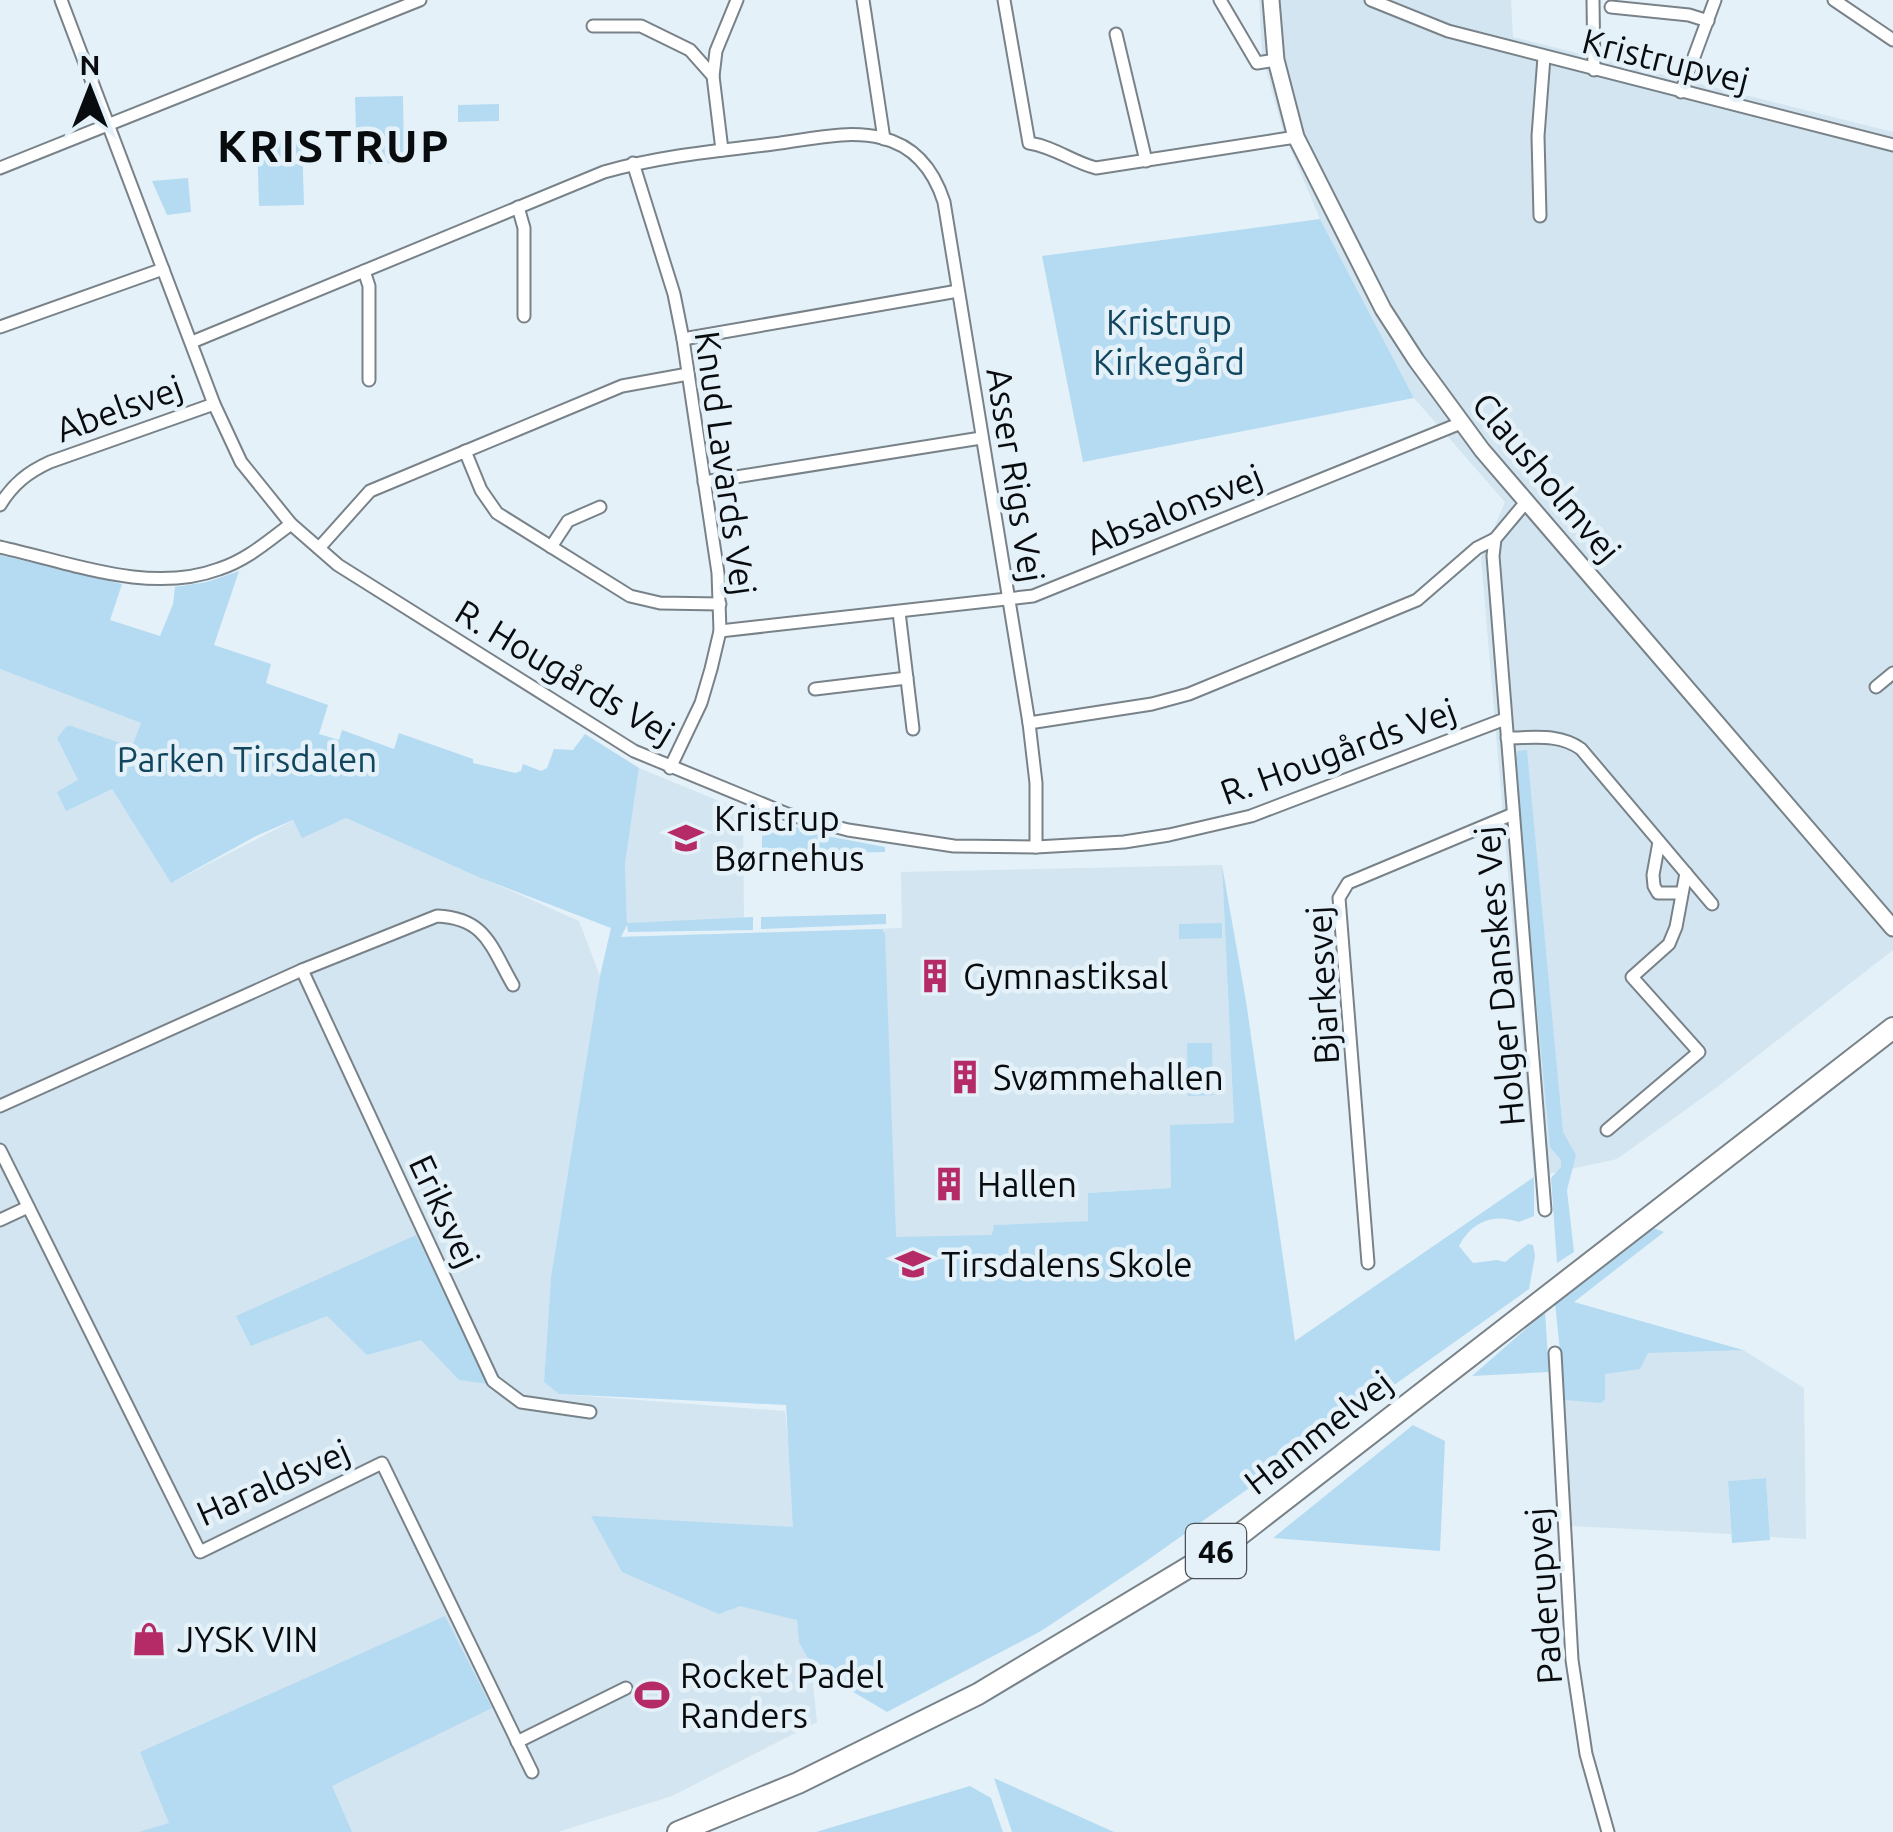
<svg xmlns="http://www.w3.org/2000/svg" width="1893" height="1832" viewBox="0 0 1893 1832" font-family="Ubuntu,sans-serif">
	<rect width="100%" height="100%" fill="#e5f1f8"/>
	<!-- built -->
	<g fill="#d2e5f0">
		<path d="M 1259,0 L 1511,0 L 1513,37 L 1893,132 L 1893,950 L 1716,1088 L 1617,1159 L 1534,1177 L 1481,558 L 1505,502 L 1414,398 L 1320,219 L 1283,131 L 1262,55 Z"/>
		<path d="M 0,669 L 175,736 L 102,773 L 171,883 L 294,820 L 302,837 L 346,818 L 579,921 L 600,976 L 551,1277 L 544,1382 L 559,1394 L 785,1411 L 817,1722 L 672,1796 L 558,1832 L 0,1832 Z"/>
		<path d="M 639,768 L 743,811 L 744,920 L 627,923 L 625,864 Z"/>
		<path d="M 1222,865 L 1234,1123 L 1171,1188 L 1088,1193 L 1089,1221 L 994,1225 L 994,1235 L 811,1393 L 620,937 L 902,928 L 901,872 Z"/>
		<path d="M 1644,1344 L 1743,1350 L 1804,1388 L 1806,1539 L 1770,1537 L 1766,1478 L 1728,1481 L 1731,1534 L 1571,1526 L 1563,1370 Z"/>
	</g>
	<!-- green -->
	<g fill="#b5dbf2">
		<path d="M 403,96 L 404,163 L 357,164 L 355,97 Z"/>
		<path d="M 499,104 L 499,121 L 458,122 L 458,105 Z"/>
		<path d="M 302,140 L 304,205 L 259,206 L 257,141 Z"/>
		<path d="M 188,178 L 191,212 L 167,215 L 152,181 Z"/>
		<path d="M 1320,219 L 1414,398 L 1083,462 L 1042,256 Z"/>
		<path d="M 0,555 L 122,584 L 110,620 L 160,636 L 173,604 L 175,587 L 207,582 L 239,571 L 214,645 L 271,664 L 266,683 L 328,705 L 319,734 L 339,740 L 342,730 L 394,749 L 399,733 L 473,759 L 473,763 L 515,773 L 521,771 L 523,764 L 541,771 L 547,768 L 554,749 L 573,750 L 585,734 L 639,768 L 625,864 L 627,923 L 753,917 L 753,930 L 628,932 L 627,925 L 621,937 L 882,929 L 885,934 L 896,1237 L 992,1235 L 994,1225 L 1088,1221 L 1088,1193 L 1171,1188 L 1170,1125 L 1234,1123 L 1222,865 L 1246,1001 L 1295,1341 L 1534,1177 L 1534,1216 L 1519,1222 C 1493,1213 1472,1221 1459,1246 L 1473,1263 L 1497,1260 L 1505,1262 L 1528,1244 L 1533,1245 L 1535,1256 L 1529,1289 L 1145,1562 L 1041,1631 L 887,1712 L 813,1668 L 799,1642 L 797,1620 L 740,1606 L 719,1614 L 622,1572 L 591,1516 L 793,1527 L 786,1405 L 559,1394 L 544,1382 L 551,1277 L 600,976 L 611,928 L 481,878 L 346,818 L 302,838 L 293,820 L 256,836 L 171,883 L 112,789 L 66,811 L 57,792 L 78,780 L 57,738 L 67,726 L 71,726 L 132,747 L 141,723 L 0,669 Z"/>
		<path d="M 1527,750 L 1563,1132 L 1576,1155 L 1567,1190 L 1574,1252 L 1557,1263 L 1551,1178 L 1561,1167 L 1561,1160 L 1550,1147 L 1514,764 L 1518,751 Z"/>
		<path d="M 762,817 L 827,836 L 885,847 L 885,852 L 762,855 Z"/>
		<path d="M 886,914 L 886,924 L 761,929 L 761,917 Z"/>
		<path d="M 1222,923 L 1222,938 L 1179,939 L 1179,924 Z"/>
		<path d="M 1187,1043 L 1212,1043 L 1213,1095 L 1188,1096 Z"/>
		<path d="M 1115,1071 L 1115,1091 L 1078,1091 L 1078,1072 Z"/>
		<path d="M 1648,1226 L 1664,1232 L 1574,1302 L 1743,1350 L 1648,1353 L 1640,1369 L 1605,1374 L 1605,1399 L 1601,1403 L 1565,1400 L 1555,1303 Z"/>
		<path d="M 416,1235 L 489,1384 L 459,1380 L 421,1340 L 367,1355 L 327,1316 L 251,1346 L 236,1316 Z"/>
		<path d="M 1545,1312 L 1549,1372 L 1472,1376 Z"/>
		<path d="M 1413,1425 L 1445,1441 L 1440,1551 L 1273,1538 Z"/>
		<path d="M 1766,1478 L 1770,1540 L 1732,1543 L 1728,1481 Z"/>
		<path d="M 445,1616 L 492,1708 L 332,1786 L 352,1832 L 139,1832 L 169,1823 L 140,1752 Z"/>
		<path d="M 994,1778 L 1114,1832 L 1012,1832 Z"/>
		<path d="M 970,1786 L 991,1798 L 1003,1832 L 816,1832 Z"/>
	</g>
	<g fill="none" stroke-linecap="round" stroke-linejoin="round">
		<!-- street casing -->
		<g stroke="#788288" stroke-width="15">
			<g id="street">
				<path d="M 61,0 L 214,404 L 241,462 L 291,524 L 338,565 L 634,751 L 787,814 L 848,830 L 954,846 L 1036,847 L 1124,842 L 1169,835 L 1251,816 L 1505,719"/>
				<path d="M 863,0 L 884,139"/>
				<path d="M 1004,0 L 1029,143 C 1055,147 1072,162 1096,168 L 1296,137"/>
				<path d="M 1220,0 L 1257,63 L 1276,60"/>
				<path d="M 1371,0 L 1448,31 L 1893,145"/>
				<path d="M 1593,0 L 1594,70"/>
				<path d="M 1834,0 L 1893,40"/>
				<path d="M 1611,7 L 1689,15 L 1708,21"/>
				<path d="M 593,26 L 641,26 L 690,50 L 713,76 L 722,150"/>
				<path d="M 1116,34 L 1146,161"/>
				<path d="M 713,76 L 716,51 L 737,0"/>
				<path d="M 1681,92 L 1715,0"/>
				<path d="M 633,163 L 674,294 L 683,339 L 718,573 L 720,631 L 711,669 L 701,703 L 670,768"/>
				<path d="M 0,168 L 420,0"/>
				<path d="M 518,207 L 524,228 L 524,316"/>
				<path d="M 1540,216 L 1538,136 L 1544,57"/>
				<path d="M 364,271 L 369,286 L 369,380"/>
				<path d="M 0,327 L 163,269"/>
				<path d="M 683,339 L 958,291"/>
				<path d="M 192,342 L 604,172 C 660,156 716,151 773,144 C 808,140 847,129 882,138 C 915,146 934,171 944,202 L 1029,723 L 1036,783 L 1036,847"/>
				<path d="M 465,451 L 481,490 L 497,513 L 630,596 L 660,603 L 720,604"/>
				<path d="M 704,482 L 981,438"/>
				<path d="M 1526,502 L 1495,539 L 1493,556 L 1545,1210"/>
				<path d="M 0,505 C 13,484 28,472 50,462 L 214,404"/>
				<path d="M 0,547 C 69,562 149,595 219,569 C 247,560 268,541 291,524"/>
				<path d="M 551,547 L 568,521 L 600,507"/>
				<path d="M 319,548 L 370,491 L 622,386 L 688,374"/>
				<path d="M 899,612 L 913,729"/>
				<path d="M 720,631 L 1033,596 L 1461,423"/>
				<path d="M 1876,687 L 1893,673"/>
				<path d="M 815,689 L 907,678"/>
				<path d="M 1029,723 L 1152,704 L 1189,694 L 1417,600 L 1477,548 L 1495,539"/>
				<path d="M 1507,738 C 1533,738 1559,733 1581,749 L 1712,904"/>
				<path d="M 1659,842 L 1653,875 L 1654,886 L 1658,893 L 1680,893"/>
				<path d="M 302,970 L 493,1381 L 521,1402 L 590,1412"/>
				<path d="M 0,1106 L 302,970 L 437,916 C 486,918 491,947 513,985"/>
				<path d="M 1607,1130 L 1699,1052 L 1632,977 L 1669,944 L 1676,927 L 1686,873"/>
				<path d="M 0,1150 L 200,1552 L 382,1463 L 532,1772"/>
				<path d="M 0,1220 L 28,1207"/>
				<path d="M 1368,1263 L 1339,898 L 1348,883 L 1513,814"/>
				<path d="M 1555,1353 L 1572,1660 L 1586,1754 L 1608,1832"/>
				<path d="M 517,1742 L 626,1688"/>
			</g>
		</g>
		<!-- secondary casing -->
		<g stroke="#788288" stroke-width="19">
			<path id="secondary" d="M 1271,0 L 1276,60 L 1296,137 L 1383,309 L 1416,360 L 1482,450 L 1893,928"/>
		</g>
		<!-- highway casing -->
		<g stroke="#788288" stroke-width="24">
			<path id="highway" d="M 678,1832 L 798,1783 L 978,1694 L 1229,1543 L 1893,1028"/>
		</g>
		<!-- street -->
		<use href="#street" stroke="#fff" stroke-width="11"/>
		<!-- secondary -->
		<use href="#secondary" stroke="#fff" stroke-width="15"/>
		<!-- highway -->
		<use href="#highway" stroke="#fff" stroke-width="20"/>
	</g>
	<!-- icons -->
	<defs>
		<g id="school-bare" transform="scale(2.7)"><path d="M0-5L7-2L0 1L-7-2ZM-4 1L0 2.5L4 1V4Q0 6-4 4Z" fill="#b52b67" stroke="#e5f1f8" stroke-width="2.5" paint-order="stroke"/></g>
		<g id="building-bare" transform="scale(2.7)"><path d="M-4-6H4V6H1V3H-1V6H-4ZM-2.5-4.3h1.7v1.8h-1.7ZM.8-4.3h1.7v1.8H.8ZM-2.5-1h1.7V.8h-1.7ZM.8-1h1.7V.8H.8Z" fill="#b52b67" stroke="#e5f1f8" stroke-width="2.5" paint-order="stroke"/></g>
		<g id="shop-bare" transform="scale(2.7)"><path d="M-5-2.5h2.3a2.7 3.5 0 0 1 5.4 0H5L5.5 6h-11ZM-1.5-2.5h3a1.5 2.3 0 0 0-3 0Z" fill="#b52b67" stroke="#e5f1f8" stroke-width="2.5" paint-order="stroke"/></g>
		<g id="stadium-bare" transform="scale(2.7)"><path d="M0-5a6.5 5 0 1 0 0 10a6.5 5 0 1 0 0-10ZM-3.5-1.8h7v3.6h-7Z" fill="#b52b67" stroke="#e5f1f8" stroke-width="2.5" paint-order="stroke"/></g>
	</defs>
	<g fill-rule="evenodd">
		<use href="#school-bare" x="686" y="838"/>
		<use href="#building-bare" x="935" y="976"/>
		<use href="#building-bare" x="965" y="1077"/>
		<use href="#building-bare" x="949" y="1184"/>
		<use href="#school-bare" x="913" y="1264"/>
		<use href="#shop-bare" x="149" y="1639"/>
		<use href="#stadium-bare" x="652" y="1695"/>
	</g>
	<g text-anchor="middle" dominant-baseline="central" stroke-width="9" stroke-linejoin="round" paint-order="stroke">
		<!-- shield labels -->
		<rect fill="#e5f1f8" stroke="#4b5155" stroke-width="2.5" x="1186" y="1524" width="60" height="54" rx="8"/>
		<g font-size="32" font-weight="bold" fill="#090c0f">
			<text x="1216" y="1551">46</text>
		</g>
		<!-- street labels -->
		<g font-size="35" fill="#090c0f" stroke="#e5f1f8">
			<text transform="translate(1666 60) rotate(14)">Kristrupvej</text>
			<text transform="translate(119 408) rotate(-20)">Abelsvej</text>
			<text transform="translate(726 463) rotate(82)">Knud Lavards Vej</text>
			<text transform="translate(1016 475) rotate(81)">Asser Rigs Vej</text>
			<text transform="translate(1547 477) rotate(50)">Clausholmvej</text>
			<text transform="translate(1174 509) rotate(-22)">Absalonsvej</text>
			<text transform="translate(565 672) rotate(31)">R. Hougårds Vej</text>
			<text transform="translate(1338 751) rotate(-20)">R. Hougårds Vej</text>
			<text transform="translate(1499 976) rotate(-95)">Holger Danskes Vej</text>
			<text transform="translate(1322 985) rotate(-93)">Bjarkesvej</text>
			<text transform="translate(445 1211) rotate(65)">Eriksvej</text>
			<text transform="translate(1318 1432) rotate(-38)">Hammelvej</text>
			<text transform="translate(273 1482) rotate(-24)">Haraldsvej</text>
			<text transform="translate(1543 1596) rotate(-94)">Paderupvej</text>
		</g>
		<!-- park labels -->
		<g font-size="35" fill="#12465e" stroke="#e5f1f8">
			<text x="1169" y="322">Kristrup<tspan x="1169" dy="40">Kirkegård</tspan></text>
			<text x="247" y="759">Parken Tirsdalen</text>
		</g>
		<!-- poi labels -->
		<g font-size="35" fill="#090c0f" stroke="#e5f1f8" text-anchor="start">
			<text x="714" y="818">Kristrup<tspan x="714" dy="40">Børnehus</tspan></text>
			<text x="963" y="976">Gymnastiksal</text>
			<text x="993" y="1077">Svømmehallen</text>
			<text x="977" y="1184">Hallen</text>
			<text x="941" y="1264">Tirsdalens Skole</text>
			<text x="177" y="1639">JYSK VIN</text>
			<text x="680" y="1675">Rocket Padel<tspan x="680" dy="40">Randers</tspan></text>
		</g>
		<!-- district labels -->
		<g font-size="45" font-weight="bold" letter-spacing="2.5" fill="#090c0f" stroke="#e5f1f8">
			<text x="334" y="145">KRISTRUP</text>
		</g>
	</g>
	<!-- north arrow -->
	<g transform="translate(90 90)" stroke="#e5f1f8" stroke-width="8" paint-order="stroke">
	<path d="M0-8L18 38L0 25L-18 38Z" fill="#090c0f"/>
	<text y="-15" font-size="28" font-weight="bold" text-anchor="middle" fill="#090c0f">N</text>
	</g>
</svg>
